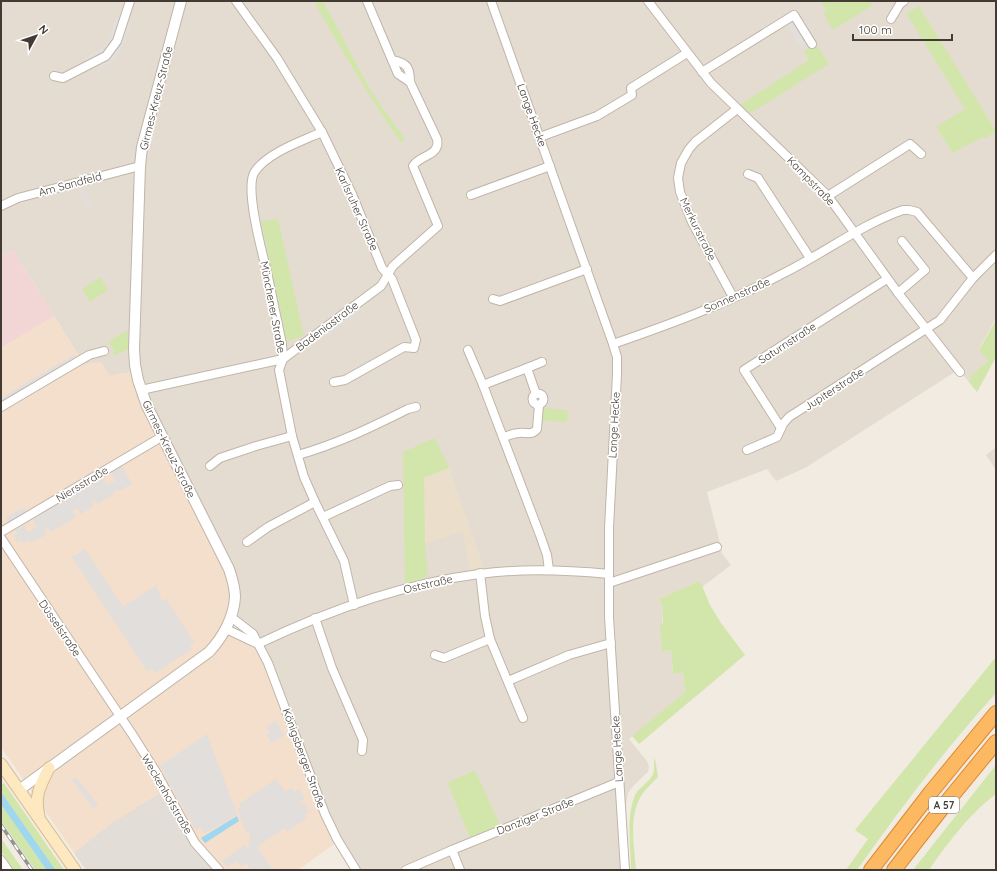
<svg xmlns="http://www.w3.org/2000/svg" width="997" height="871" viewBox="0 0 997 871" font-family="Quicksand,sans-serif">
	<rect width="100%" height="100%" fill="#f1ebe2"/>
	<!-- residential -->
	<g fill="#e5dcd1">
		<path d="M 1,1 L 996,1 L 996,318 L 979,349 L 988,361 L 970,376 L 971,379 L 968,381 L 959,370 L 958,370 L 805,468 L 776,481 L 767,469 L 707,492 L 722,551 L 721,552 L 731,565 L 702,587 L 700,582 L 659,599 L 662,605 L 663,652 L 671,650 L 673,674 L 683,673 L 685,693 L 629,739 L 647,761 L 649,766 L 648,772 L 634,785 L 628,793 L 624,814 L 623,870 L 357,870 L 333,829 L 264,652 L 232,616 L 221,556 L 159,443 L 136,397 L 131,372 L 110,376 L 84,364 L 13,250 L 1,255 Z"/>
		<path d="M 996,447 L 996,470 L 986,455 Z"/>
	</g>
	<!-- commercial -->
	<path fill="#f4dfcd" d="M 54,316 L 84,364 L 101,362 L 110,376 L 131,372 L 136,397 L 159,443 L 221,556 L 234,589 L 225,629 L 257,645 L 337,842 L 298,870 L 86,870 L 1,747 L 1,348 Z"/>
	<!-- industrial -->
	<g fill="#e3ddd8">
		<path d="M 81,188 L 82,190 L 85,189 L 94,207 L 87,211 L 77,190 Z"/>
		<path d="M 162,792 L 189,840 L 214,870 L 86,870 L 74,853 L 115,821 Z"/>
	</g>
	<!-- education -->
	<path fill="#ebdfcc" d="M 449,468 L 484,568 L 470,570 L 463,531 L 425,543 L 424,477 Z"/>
	<!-- medical -->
	<path fill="#f2d6d5" d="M 13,250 L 54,316 L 1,348 L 1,255 Z"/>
	<!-- green -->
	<g fill="#d2e6ab">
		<path d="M 314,1 L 323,1 L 371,91 L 405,139 L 401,143 C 370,97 340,50 314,1 Z"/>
		<path d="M 820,1 L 870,1 L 873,5 L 833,30 L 823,13 L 827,11 Z"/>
		<path d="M 919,6 L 996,131 L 984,139 L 983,137 L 953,153 L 936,127 L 965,109 L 906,13 Z"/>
		<path d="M 816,44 L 829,64 L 751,113 L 740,105 L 809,60 L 804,51 Z"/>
		<path d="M 278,219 L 304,336 L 287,341 L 261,221 Z"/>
		<path d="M 100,277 L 108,290 L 90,302 L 82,289 Z"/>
		<path d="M 996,320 L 996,357 L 977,392 L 968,381 L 971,379 L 970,376 L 988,361 L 979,350 Z"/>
		<path d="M 124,332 L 128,332 L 128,349 L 114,356 L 113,348 L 108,342 Z"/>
		<path d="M 542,408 L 568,410 L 567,422 L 541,420 Z"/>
		<path d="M 435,438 L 449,468 L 424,478 L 425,543 L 428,577 L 405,584 L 403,452 Z"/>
		<path d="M 700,581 L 710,605 L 721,623 L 745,655 L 639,744 L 632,736 L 685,692 L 683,673 L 673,674 L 671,650 L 662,652 L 660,624 L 663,623 L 662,605 L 659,599 Z"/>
		<path d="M 996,657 L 996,693 C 946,748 900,809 857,870 L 846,870 L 868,839 L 855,830 Z"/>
		<path d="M 655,758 L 658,777 C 653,782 648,787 643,793 C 628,814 634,846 636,870 L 631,870 C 631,847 626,820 634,798 C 637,787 649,784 653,774 C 655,769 653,763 655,758 Z"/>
		<path d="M 996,765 L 996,794 C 971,812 946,845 929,870 L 913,870 Z"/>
		<path d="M 475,770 L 500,825 L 472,837 L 469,836 L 448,784 L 449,782 Z"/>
		<path d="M 4,783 L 64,870 L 35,870 L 1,821 L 1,785 Z"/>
		<path d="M 1,838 L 23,870 L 14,870 L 1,851 Z"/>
	</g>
	<!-- parking -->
	<g fill="#e1dedb">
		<path d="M 799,11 L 817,39 L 801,49 L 786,24 L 794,15 Z"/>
		<path d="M 120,18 L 115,37 L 103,54 L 85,63 L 86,57 L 94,53 L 104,46 L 109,39 L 115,19 Z"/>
		<path d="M 127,20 L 131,24 L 122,49 L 116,58 L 101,69 L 96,66 L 106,60 L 116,50 Z"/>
		<path d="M 361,306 L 362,310 L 327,336 L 321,335 Z"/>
		<path d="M 75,354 L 78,359 L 1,404 L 1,398 Z"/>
		<path d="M 122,466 L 132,484 L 119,491 L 117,489 L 113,492 L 114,494 L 98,504 L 95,500 L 91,502 L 94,506 L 81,514 L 77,508 L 73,510 L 76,517 L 51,532 L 48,527 L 44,529 L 47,534 L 31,543 L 29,539 L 23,543 L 21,540 L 17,542 L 14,536 L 18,534 L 15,530 L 24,525 L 28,532 L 37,527 L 32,518 L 102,477 L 107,485 L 116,480 L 111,472 Z"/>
		<path d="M 24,508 L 27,513 L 9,523 L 6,517 Z"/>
		<path d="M 85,549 L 123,607 L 156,585 L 162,601 L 166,599 L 194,642 L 190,645 L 192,649 L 155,673 L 152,669 L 147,671 L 72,557 Z"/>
		<path d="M 276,721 L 284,735 L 272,743 L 266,735 L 270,732 L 266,727 Z"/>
		<path d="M 207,734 L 237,815 L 205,833 L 201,827 L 196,830 L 160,766 Z"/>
		<path d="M 76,777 L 98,805 L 94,809 L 72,780 Z"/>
		<path d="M 276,779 L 286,792 L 291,788 L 294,792 L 300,789 L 304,799 L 300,801 L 301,804 L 305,803 L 309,813 L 305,814 L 307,818 L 287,832 L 284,828 L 257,847 L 273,870 L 251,870 L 246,863 L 241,867 L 237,861 L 227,867 L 222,861 L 245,845 L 247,848 L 249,844 L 250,830 L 246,832 L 242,821 L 237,809 L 241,807 L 239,804 Z"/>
	</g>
	<!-- water -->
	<path fill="#9ed7ef" d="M 237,816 L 239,821 L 205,843 L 201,838 Z"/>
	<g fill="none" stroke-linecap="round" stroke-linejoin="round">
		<!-- canal -->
		<path stroke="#9ed7ef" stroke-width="7" d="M 1,798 L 51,870"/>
		<!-- minor casing -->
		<g stroke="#bfb5a8" stroke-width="10">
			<g id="minor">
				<path d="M 236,1 L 277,58 L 322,132 L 352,194 L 382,268 L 392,279 L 416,340 L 414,348 L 404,347 L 345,380 L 334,382"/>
				<path d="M 491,1 L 613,344 L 617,357 L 617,374 L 609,528 L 609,617 L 625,870"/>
				<path d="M 648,1 L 711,83 L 828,196 L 898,293 L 960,372"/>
				<path d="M 891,19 L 900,4 L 904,1"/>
				<path d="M 392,60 L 398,74 L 410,82"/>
				<path d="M 702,72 L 794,15 L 812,44"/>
				<path d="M 54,76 L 63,78 L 106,56 L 117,41 L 130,1"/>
				<path d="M 322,132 C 302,141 266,153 254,173 C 245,190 262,252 267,272 C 272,296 277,320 282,344 L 283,359 L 279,370 L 292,436 L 304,477 L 315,502 L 344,561 L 354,605"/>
				<path d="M 540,137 L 597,116 L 632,95 L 631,88 L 687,53"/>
				<path d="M 748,174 L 758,178 L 810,258"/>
				<path d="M 471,195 L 550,166"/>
				<path d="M 828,196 L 910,144 L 921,154"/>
				<path d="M 1,206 L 18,198 L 140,166"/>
				<path d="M 898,293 L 925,270 L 902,241"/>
				<path d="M 733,297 L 692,222 L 680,192 L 678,178 L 681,163 L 689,149 L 695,142 L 737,109"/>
				<path d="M 493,299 L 500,301 L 587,269"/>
				<path d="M 613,344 C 671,324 728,303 782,274 C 823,254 860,225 903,210 L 909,210 L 917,212 L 973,278"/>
				<path d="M 468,350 L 483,385 L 540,535 L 547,555 L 549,570"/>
				<path d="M 527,368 L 542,362"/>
				<path d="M 483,385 L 527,368 L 536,394"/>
				<path d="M 141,390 L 283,359 L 381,286 L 393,266 L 438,226 L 413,166 C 419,155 441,156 437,139 L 410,82 C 410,67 407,63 392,60 L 367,1"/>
				<circle cx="538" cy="399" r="5.5"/>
				<path d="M 1,407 L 89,355 L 104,351"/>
				<path d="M 781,428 L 744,370 L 887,279"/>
				<path d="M 503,437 C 508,436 514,433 519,433 C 526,432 532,436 537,429 L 539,405"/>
				<path d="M 747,450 L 777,437 L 783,424 L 789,417 L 940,320 L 973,278 L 996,255"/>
				<path d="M 298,455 C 337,444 372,427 408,409 L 416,407"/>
				<path d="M 210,466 L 220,458 L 256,446 L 292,436"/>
				<path d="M 323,517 L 390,486 L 398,485"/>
				<path d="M 1,532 L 163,436"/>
				<path d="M 1,538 L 132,734 L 156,772 L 195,843 L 219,870"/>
				<path d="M 247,542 L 268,527 L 315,502"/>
				<path d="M 480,573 L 485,616 L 490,639 L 523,718"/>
				<path d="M 609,583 L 717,547"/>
				<path d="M 231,617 L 253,634 L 268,663 L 325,814 L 337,839 L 356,870"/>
				<path d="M 315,618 L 332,668 L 363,740 L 362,751"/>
				<path d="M 226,629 L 258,644"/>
				<path d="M 258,644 C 327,611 402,584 479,574 C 522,568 566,570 609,574"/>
				<path d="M 435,655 L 444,658 L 490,639"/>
				<path d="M 508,681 L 569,655 L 611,643"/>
				<path d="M 452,850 L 460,870"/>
				<path d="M 1,860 L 8,870"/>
				<path d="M 406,870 L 452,850 L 619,782"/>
			</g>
		</g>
		<!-- tertiary casing -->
		<g stroke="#bfb5a8" stroke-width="12">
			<path id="tertiary" d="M 19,790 L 209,652 C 223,637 234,617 235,597 C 235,587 232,578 229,569 L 147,406 L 138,380 L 135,365 L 134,349 L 140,166 L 142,147 L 181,1"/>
		</g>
		<!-- secondary casing -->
		<g stroke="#d5bc94" stroke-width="13">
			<g id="secondary">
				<path d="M 1,764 L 75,870"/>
				<path d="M 39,816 C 34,796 40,786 49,768"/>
			</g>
		</g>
		<!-- motorway casing -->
		<g stroke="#dc8a32" stroke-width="16">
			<g id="motorway">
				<path d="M 871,870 L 931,792 L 996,713"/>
				<path d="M 894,870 L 946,803 L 996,742"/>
			</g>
		</g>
		<!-- minor -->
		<use href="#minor" stroke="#fff" stroke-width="8"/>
		<!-- tertiary -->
		<use href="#tertiary" stroke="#fff" stroke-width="10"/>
		<!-- secondary -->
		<use href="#secondary" stroke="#fee8c0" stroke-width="11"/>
		<!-- motorway -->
		<use href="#motorway" stroke="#fdb862" stroke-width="14"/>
		<!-- rail casing -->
		<g stroke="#939393" stroke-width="3.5">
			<path id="rail" d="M 1,825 L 32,870"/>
		</g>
		<!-- rail -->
		<use href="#rail" stroke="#fff" stroke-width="2" stroke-dasharray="6" stroke-linecap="butt"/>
	</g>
	<g text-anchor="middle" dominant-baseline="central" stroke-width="3.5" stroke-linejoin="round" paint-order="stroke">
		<!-- shield labels -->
		<rect fill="#fff" stroke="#7b7670" stroke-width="1" x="929" y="797" width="30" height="16" rx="3"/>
		<g font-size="10" font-weight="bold" fill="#433b33">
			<text x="944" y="805">A 57</text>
		</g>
		<!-- street labels -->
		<g font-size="11" fill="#433b33" stroke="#fff">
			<text transform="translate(156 98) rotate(-76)">Girmes-Kreuz-Straße</text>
			<text transform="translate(532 115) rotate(70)">Lange Hecke</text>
			<text transform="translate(811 181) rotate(46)">Kampstraße</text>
			<text transform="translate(70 184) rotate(-15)">Am Sandfeld</text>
			<text transform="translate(357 209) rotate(66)">Karlsruher Straße</text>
			<text transform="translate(698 229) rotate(64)">Merkurstraße</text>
			<text transform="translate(737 295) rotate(-24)">Sonnenstraße</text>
			<text transform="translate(273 307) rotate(79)">Münchener Straße</text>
			<text transform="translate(327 326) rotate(-37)">Badeniastraße</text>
			<text transform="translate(787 343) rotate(-33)">Saturnstraße</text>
			<text transform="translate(834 389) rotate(-33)">Jupiterstraße</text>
			<text transform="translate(614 425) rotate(-87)">Lange Hecke</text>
			<text transform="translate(169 449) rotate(64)">Girmes-Kreuz-Straße</text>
			<text transform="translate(82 484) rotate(-31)">Niersstraße</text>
			<text transform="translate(428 584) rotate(-13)">Oststraße</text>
			<text transform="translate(60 628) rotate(56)">Düsselstraße</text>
			<text transform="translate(617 749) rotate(-93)">Lange Hecke</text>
			<text transform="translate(304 758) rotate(70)">Königsberger Straße</text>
			<text transform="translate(167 794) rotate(60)">Weckenhofstraße</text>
			<text transform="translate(535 816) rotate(-22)">Danziger Straße</text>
		</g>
	</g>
	<!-- border -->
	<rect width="997" height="871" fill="none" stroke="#433b33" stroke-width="4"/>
	<!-- north arrow -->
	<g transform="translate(36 36) rotate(50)" stroke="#ffffff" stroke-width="3" paint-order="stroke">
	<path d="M0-3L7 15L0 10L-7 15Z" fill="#433b33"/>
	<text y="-6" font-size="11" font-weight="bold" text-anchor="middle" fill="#433b33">N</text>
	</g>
	<!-- scale -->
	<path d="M853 34v6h99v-6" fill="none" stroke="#433b33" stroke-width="2"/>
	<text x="859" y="34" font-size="12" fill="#433b33" stroke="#ffffff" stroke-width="3" paint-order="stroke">100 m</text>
</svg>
